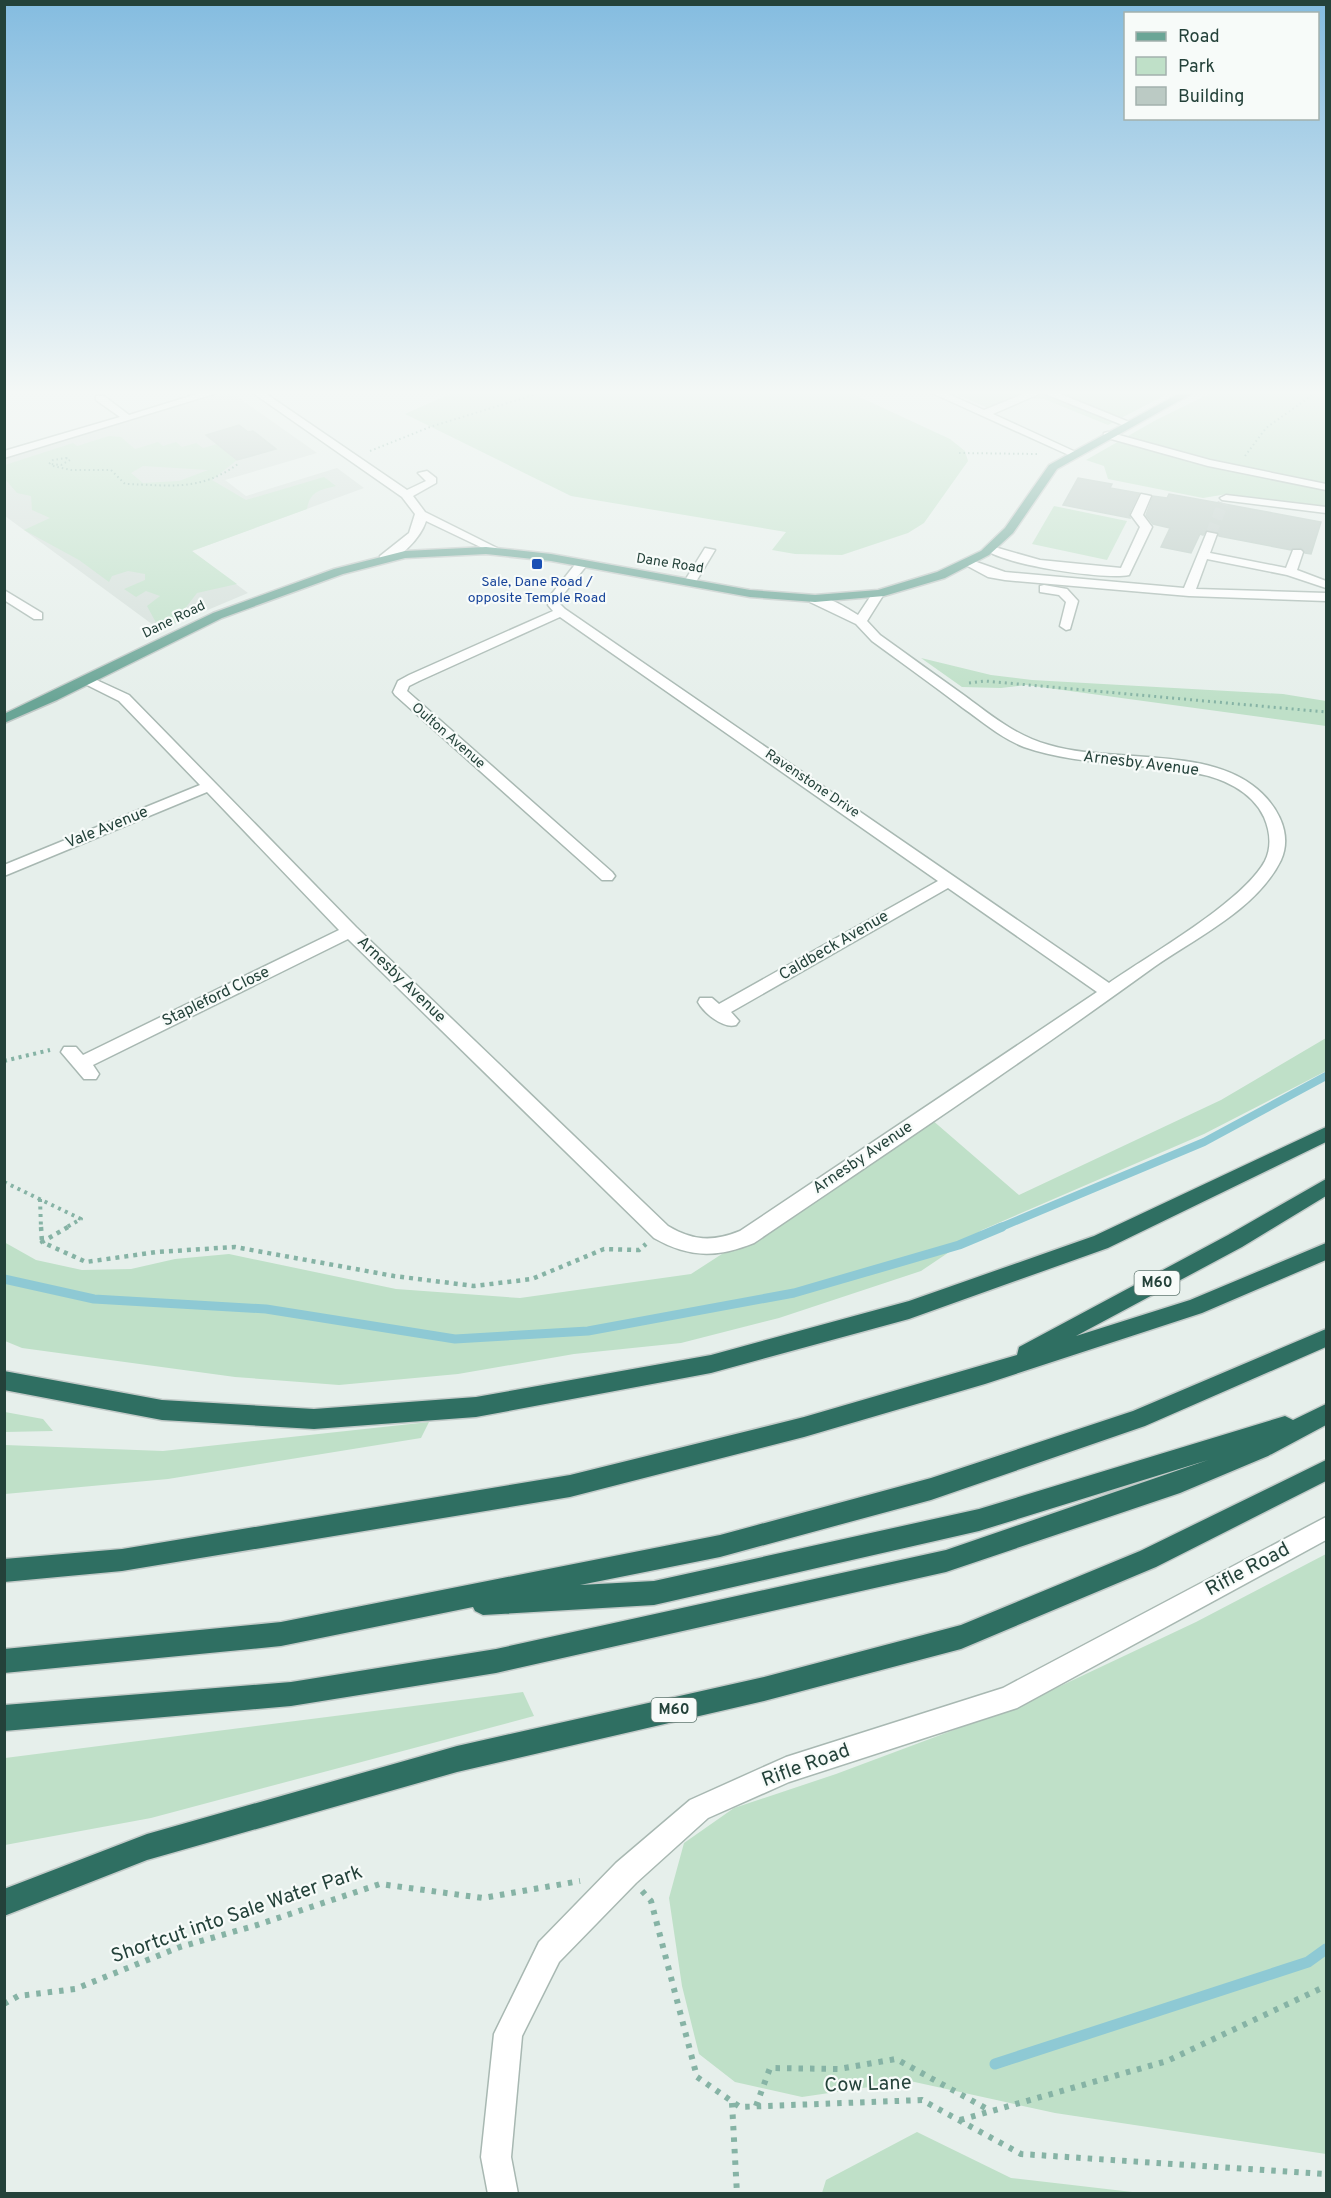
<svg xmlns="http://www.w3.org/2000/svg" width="1331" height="2198" viewBox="0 0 1331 2198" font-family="Overpass,sans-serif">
	<rect width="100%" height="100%" fill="#e6efeb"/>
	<!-- built -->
	<path fill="#d4dfda" d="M 218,393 L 232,393 L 317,453 L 225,480 L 246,496 L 337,468 L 364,488 L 192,551 L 248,593 L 160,630 L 5,516 L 4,455 Z"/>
	<!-- green -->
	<g fill="#bfe0c8" fill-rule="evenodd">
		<path d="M 452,393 L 851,393 L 950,439 L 965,451 L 968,461 L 924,523 L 908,533 L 842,555 L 795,554 L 772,550 L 786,532 L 571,496 L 405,414 Z"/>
		<path d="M 1169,393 L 1108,425 L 1044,399 L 1031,398 L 995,411 L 956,394 Z"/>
		<path d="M 1211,393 L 1326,393 L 1326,510 L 1227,494 L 1203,498 L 1108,479 L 1104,466 L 1086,460 L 1156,420 Z"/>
		<path d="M 109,436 L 121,437 L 135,449 L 158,442 L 163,446 L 176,442 L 182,447 L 196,443 L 203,448 L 217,444 L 237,460 L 212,480 L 246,500 L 324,477 L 336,486 C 320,490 310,491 307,509 L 192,551 L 237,584 L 197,593 L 184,610 L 192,615 L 160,630 L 147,606 L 160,596 L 146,591 L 136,597 L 124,589 L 145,580 L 145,574 L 128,571 L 112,576 L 109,582 L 79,560 L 24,530 L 50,518 L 32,510 L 31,496 L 17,493 L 5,479 L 5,465 L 73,443 L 77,446 ZM 143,466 L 208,470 L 179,481 L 143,483 L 131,473 Z"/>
		<path d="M 1054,506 L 1127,521 L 1107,560 L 1032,544 Z"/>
		<path d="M 921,658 L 991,675 L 1032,680 L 1283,694 L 1326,701 L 1326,726 L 1026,685 L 1001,688 L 962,687 Z"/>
		<path d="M 1326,1038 L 1326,1071 L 1204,1134 L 982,1230 L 921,1271 L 779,1318 L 681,1343 L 574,1354 L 458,1374 L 339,1385 L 235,1377 L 22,1348 L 5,1341 L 4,1242 L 36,1260 L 82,1270 L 131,1269 L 175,1259 L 229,1254 L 396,1289 L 520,1298 L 691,1274 L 931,1119 L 1019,1195 L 1221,1100 Z"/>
		<path d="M 5,1412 L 43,1419 L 53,1431 L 5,1432 Z"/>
		<path d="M 429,1422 L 421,1438 L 168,1479 L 5,1494 L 5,1445 L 163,1451 Z"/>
		<path d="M 1326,1554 L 1326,2154 L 1055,2113 L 910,2081 L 802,2097 L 735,2082 L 699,2054 L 682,1986 L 669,1898 L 684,1843 L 734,1808 L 836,1774 L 1018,1706 L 1196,1622 Z"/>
		<path d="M 523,1692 L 534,1716 L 151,1818 L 5,1845 L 5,1758 Z"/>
		<path d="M 917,2132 L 1011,2178 L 1141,2193 L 822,2193 L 826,2180 Z"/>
	</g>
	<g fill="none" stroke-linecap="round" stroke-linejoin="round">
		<!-- stream-far2 -->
		<path stroke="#8ec9d4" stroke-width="8" d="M 999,1228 L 1204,1142 L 1326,1076"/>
		<!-- stream-far1 -->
		<path stroke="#8ec9d4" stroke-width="9" d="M 4,1279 L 94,1299 L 266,1309 L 455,1339 L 588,1331 L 794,1293 L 959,1245 L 1002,1227"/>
		<!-- stream -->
		<path stroke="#8ec9d4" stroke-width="11" d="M 995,2064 L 1308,1962 L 1326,1949"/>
	</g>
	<!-- building -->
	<g fill="#bbcac4" stroke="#b8c9c2" stroke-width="1.5">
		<path d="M 239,425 L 248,432 L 253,431 L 276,449 L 237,460 L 206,435 Z"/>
		<path d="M 1078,478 L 1112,484 L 1110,488 L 1139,493 L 1129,514 L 1130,518 L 1063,505 Z"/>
		<path d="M 1169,494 L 1219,503 L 1321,522 L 1311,554 L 1305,553 L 1301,548 L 1291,550 L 1219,536 L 1217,532 L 1207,530 L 1203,535 L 1200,534 L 1191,553 L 1161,547 L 1170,528 L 1153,524 L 1146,515 L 1153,496 L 1167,498 Z"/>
	</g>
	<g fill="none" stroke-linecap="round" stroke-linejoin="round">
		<!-- minor-tunnel -->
		<path stroke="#bfccc8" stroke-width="11" stroke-dasharray="11 5" stroke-linecap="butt" d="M 1211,534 L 1223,503"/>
		<!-- minor casing -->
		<g stroke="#a8b8b2" stroke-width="3">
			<g id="minor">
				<path d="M 200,393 L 217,393 L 4,458 L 4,451 L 120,417 L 96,400 L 96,396 L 104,396 L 129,415 Z"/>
				<path d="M 253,393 L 265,393 L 407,490 L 426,481 L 418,473 L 427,471 L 436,478 L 436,483 L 413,496 L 425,512 L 503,551 L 493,553 L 426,521 C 421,537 398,564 380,560 L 380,556 L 409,533 L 415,514 L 402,497 Z"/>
				<path d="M 932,393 L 946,393 L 984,410 L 1026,393 L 1041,393 L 993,414 L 1080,454 L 1071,456 Z"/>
				<path d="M 1043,393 L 1058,393 L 1134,424 L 1125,426 Z"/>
				<path d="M 1108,432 L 1210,460 L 1326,484 L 1326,490 L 1208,466 L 1104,437 L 1104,433 Z"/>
				<path d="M 1141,494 L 1151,496 L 1143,515 L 1152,527 L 1129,575 C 1105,580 1003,565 985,549 L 991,546 L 1040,560 L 1121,568 L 1140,527 L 1131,515 Z"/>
				<path d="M 1226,495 L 1326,507 L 1326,513 L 1222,500 L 1220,498 Z"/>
				<path d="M 1207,532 L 1217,534 L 1210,553 L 1286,568 L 1293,550 L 1301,550 L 1303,552 L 1297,570 L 1326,581 L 1326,588 L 1287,575 L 1207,559 L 1196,589 L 1326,593 L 1326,601 L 1189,596 L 1005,580 L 988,577 L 962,563 L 968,559 L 1005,572 L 1184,588 Z"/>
				<path d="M 705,548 L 715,550 L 694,585 L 686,585 L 684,582 Z"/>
				<path d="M 581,561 L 587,565 L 562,596 L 560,604 L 565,609 L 1109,983 C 1149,955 1243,902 1265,861 C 1272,847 1270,831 1264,817 C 1252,791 1221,777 1194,773 C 1137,762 1079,766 1024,747 C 1001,738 983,722 963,708 C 933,685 902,663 872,641 L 856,624 L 810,602 L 810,596 C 825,594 845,607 858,615 L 874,591 L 882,591 L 884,594 L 867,621 L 880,635 C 909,656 937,676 965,696 C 992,716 1016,736 1049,745 C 1109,763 1201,747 1252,785 C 1274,801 1294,831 1281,860 C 1257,909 1197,937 1154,967 C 1023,1062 888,1152 754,1243 C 717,1258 689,1258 654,1238 L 348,939 L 93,1065 L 99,1074 L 96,1079 L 84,1079 L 61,1052 L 64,1047 L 76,1047 L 83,1055 L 339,930 L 207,792 L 4,876 L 4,865 L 200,785 L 119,701 L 85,684 L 85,678 L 90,677 L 129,695 L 356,927 L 668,1226 C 693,1241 713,1242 740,1231 L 1097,992 L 948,888 L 731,1012 L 739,1021 L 736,1025 C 723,1029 704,1013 698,1002 L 700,998 L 712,998 L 719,1004 L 938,881 L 560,617 L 419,681 L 409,686 L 407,691 L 612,872 L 615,876 L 612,880 L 602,880 L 395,695 L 393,692 L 398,681 L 409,675 L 553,611 L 548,605 L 550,596 L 577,562 Z"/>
				<path d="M 1044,585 L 1067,589 L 1078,601 L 1070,629 L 1066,630 L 1060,626 L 1066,602 L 1059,595 L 1040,592 L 1040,586 Z"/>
				<path d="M 4,590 L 42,613 L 42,619 L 34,619 L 4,600 Z"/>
				<path d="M 1326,1517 L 1326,1540 L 1017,1708 L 789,1782 L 708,1818 L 636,1883 L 559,1962 L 522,2036 L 511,2157 L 518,2194 L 488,2194 L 481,2157 L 494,2034 L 539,1942 L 616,1863 L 690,1800 L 786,1757 L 1003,1688 Z"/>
			</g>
		</g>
		<!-- major casing -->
		<g stroke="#c2cac8" stroke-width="3">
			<path id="major" d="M 1180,393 L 1193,393 L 1057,469 L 1013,533 L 989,555 L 945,578 L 884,596 L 815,602 L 750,597 L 551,561 L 486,554 L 405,558 L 343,574 L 222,618 L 57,700 L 4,723 L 4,714 L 213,613 L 334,569 L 405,551 L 486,547 L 551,554 L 750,590 L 815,595 L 878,590 L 937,572 L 981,551 L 1005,528 L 1049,465 Z"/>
		</g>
		<!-- highway casing -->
		<g stroke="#c2cac8" stroke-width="3">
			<g id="highway">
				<path d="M 1326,1127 L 1326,1142 L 1108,1248 L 909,1319 L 711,1373 L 476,1417 L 314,1429 L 162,1420 L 4,1390 L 4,1371 L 162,1400 L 314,1409 L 476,1397 L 711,1355 L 909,1301 L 1094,1236 Z"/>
				<path d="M 1326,1179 L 1326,1196 L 1242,1247 L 1076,1336 L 1190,1300 L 1326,1243 L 1326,1260 L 1202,1313 L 985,1384 L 804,1437 L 570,1497 L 122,1571 L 4,1582 L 4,1559 L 122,1549 L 570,1475 L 804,1417 L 1017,1355 L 1019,1347 L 1228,1235 Z"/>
				<path d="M 1326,1329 L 1326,1347 L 1145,1426 L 931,1500 L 720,1557 L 580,1585 L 654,1581 L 979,1509 L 1285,1416 L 1293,1420 L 1326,1404 L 1326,1425 L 1268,1456 L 1180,1493 L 946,1572 L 496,1673 L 291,1706 L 4,1731 L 4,1705 L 291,1682 L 496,1649 L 946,1550 L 1208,1460 L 979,1531 L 654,1605 L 483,1615 L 475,1611 L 473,1607 L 281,1646 L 4,1673 L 4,1649 L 281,1622 L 720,1535 L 931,1478 L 1133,1411 Z"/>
				<path d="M 1326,1460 L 1326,1481 L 1156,1567 L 961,1649 L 764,1701 L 457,1772 L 147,1860 L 4,1916 L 4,1889 L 147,1834 L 457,1746 L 764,1677 L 961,1625 L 1140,1551 Z"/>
			</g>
		</g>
		<!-- path-far4 -->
		<g stroke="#86b3a5" stroke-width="2" stroke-dasharray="1.5 3" stroke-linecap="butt">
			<path d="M 370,451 L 430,427 L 540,393"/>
			<path d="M 959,453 L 1037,454"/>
			<path d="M 1245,456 L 1266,428 L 1315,393"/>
			<path d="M 66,458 L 70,460 L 61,465 L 49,464 L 53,460 Z"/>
			<path d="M 53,466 L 71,470 L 111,470 L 125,484 C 170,485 199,492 238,464"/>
		</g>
		<!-- path-far3 -->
		<path stroke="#86b3a5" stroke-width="3" stroke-dasharray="2 4" stroke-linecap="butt" d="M 969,683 L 985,681 L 1326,712"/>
		<!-- path-far2 -->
		<g stroke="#86b3a5" stroke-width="4" stroke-dasharray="3 4.5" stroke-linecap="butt">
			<path d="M 4,1061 L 50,1050"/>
			<path d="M 4,1182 L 81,1219 L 65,1228"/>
			<path d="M 40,1199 L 41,1228"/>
		</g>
		<!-- path-far1 -->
		<g stroke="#86b3a5" stroke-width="4.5" stroke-dasharray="4 5" stroke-linecap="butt">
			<path d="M 41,1227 L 42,1242"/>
			<path d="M 68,1227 L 42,1242 L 86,1262 L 157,1252 L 235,1247 L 394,1276 L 474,1286 L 532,1279 L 604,1249 L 639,1250 L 646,1244"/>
		</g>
		<!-- path -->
		<g stroke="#86b3a5" stroke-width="6" stroke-dasharray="4.5 7" stroke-linecap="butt">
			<path d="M 642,1891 L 651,1901 L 697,2077 L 740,2107 L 922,2100 L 1021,2154 L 1326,2174"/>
			<path d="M 4,2004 L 18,1996 L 75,1989 L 180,1947 L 257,1925 L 380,1884 L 483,1898 L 580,1881"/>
			<path d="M 732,2103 L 737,2194"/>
			<path d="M 756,2106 L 770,2068 L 839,2069 L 896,2059 L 991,2111"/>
			<path d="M 960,2120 L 1167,2061 L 1326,1986"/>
		</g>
		<!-- minor -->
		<use href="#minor" fill="#fff" fill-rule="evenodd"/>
		<!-- major -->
		<use href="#major" fill="#6aa596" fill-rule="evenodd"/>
		<!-- highway -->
		<use href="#highway" fill="#2f6f62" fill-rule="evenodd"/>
	</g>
	<!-- sky -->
	<linearGradient id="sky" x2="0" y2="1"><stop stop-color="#84bce0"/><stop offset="0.56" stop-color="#f4f8f6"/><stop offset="1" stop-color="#f4f8f6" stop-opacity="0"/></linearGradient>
	<rect width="1331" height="701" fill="url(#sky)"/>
	<!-- markers -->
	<rect fill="#1a4fb4" stroke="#f7fbf9" stroke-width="2" x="531" y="558" width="12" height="12" rx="3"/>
	<g text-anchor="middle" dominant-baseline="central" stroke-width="4.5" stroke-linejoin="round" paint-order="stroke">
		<!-- far-street labels -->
		<g font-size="14" fill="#24423a" stroke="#f7fbf9">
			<text transform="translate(670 564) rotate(9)">Dane Road</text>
			<text transform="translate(174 620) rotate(-26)">Dane Road</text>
			<text transform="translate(448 736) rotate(41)">Oulton Avenue</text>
			<text transform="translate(812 784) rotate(34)">Ravenstone Drive</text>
		</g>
		<!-- far-transit labels -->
		<g font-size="14" fill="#164399" stroke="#f7fbf9">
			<text x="537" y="582">Sale, Dane Road /<tspan x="537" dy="16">opposite Temple Road</tspan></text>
		</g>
		<!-- shield labels -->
		<g fill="#f7fbf9" stroke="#637a73" stroke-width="1.5">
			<rect x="1134.5" y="1271" width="45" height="24" rx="4.5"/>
			<rect x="651.5" y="1698" width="45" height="24" rx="4.5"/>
		</g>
		<g font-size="15" font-weight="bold" fill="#24423a">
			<text x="1157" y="1283">M60</text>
			<text x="674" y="1710">M60</text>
		</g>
		<!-- street labels -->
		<g font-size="16" fill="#24423a" stroke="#f7fbf9">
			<text transform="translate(1141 764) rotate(7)">Arnesby Avenue</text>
			<text transform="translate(107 828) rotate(-22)">Vale Avenue</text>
			<text transform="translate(834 946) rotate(-30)">Caldbeck Avenue</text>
			<text transform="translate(401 980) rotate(44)">Arnesby Avenue</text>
			<text transform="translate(216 997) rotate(-26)">Stapleford Close</text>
			<text transform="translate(863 1158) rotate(-34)">Arnesby Avenue</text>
		</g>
		<!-- near-street labels -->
		<g font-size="20" fill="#24423a" stroke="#f7fbf9">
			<text transform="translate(1248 1570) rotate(-28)">Rifle Road</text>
			<text transform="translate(806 1766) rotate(-20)">Rifle Road</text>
			<text transform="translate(237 1915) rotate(-19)">Shortcut into Sale Water Park</text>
			<text transform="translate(868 2085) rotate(-2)">Cow Lane</text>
		</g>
	</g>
	<!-- border -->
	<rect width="1331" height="2198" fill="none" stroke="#24423a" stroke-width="12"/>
	<!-- legend -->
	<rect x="1124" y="12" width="195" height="108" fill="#f7fbf9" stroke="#a3b1ad" stroke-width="1.5"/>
	<rect x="1136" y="32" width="30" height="9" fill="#6aa596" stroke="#a3b1ad" stroke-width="1.5"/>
	<text x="1178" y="42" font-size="18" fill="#24423a">Road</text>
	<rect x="1136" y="57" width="30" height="18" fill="#bfe0c8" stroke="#a3b1ad" stroke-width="1.5"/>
	<text x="1178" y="72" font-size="18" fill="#24423a">Park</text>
	<rect x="1136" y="87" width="30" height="18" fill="#bbcac4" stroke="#a3b1ad" stroke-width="1.5"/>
	<text x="1178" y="102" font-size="18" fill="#24423a">Building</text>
</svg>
